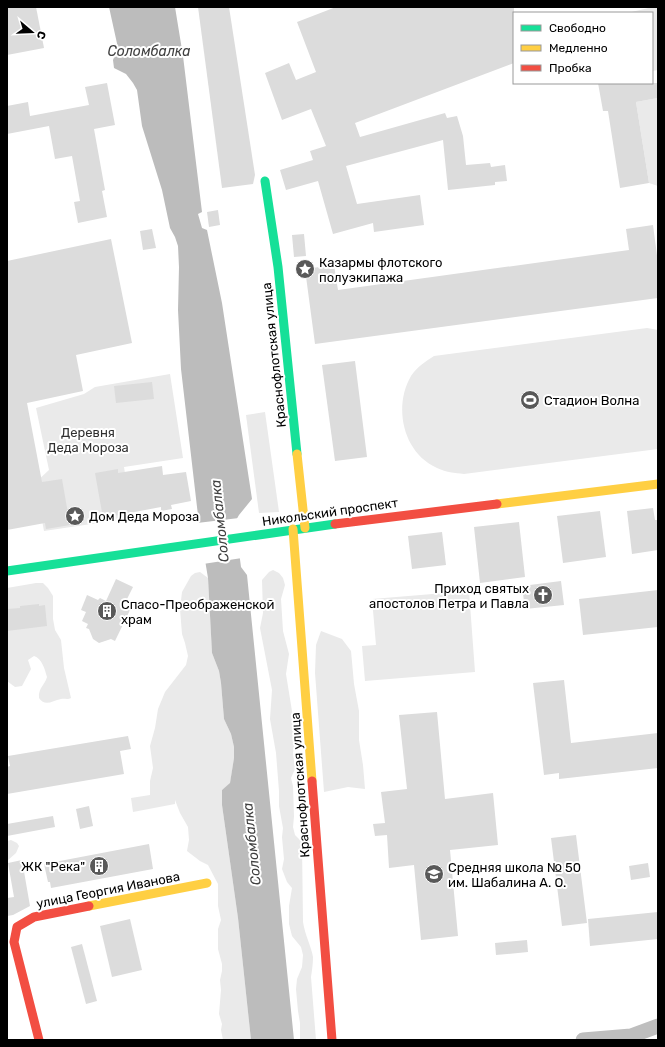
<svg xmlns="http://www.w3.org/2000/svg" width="665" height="1047" viewBox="0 0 665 1047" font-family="Rubik,sans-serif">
	<rect width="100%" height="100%" fill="#fff"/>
	<!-- green -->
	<g fill="#eaeaea">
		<path d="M 653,7 L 658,7 L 658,70 L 652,71 L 652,13 L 627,13 Z"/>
		<path d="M 658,98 L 658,186 L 649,183 L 636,102 Z"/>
		<path d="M 647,328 L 658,330 L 658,449 L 464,474 C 455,473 445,472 437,468 C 403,453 393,407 411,376 C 417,367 426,361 434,356 Z"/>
		<path d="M 170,374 L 183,458 L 124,467 L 132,518 L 44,531 L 35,483 L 49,470 L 36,408 L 84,394 L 95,387 Z"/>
		<path d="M 265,412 L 279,512 L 259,513 L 246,415 Z"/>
		<path d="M 273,570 L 279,573 L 283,578 L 285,585 L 281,599 L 283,631 L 289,654 L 286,674 L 296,736 L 293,753 L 295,769 L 291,778 L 293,786 L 294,816 L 293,827 L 295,835 L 301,841 L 302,844 L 303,922 C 305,935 311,946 313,957 C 313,964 312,970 311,977 L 316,1040 L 300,1040 L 300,1023 L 298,1011 L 296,989 L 297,979 L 302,967 L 303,955 L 301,947 L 292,936 L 289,924 L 289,906 L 292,888 L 287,882 L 282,869 L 284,859 L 282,837 L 283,828 L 279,806 L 279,791 L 276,753 L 270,719 L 272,690 L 260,628 L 263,613 L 262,580 L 269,572 Z"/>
		<path d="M 200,572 L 208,578 L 212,653 L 219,671 L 221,683 L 224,719 L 231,734 L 234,747 L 234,758 L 230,784 L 222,790 L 222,805 L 238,918 L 251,1040 L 223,1040 L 221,1030 L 222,1024 L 219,1014 L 221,990 L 220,980 L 222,971 L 222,964 L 218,949 L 218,929 L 221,920 L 218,906 L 218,884 L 208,865 L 200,861 L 187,851 L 189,840 L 188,827 L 180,813 L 175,800 L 175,804 L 133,812 L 131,798 L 150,795 L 150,781 L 153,768 L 150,746 L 155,728 L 158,709 L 165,692 L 186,665 L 188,656 L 185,643 L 182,634 L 180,609 L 182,592 L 191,576 L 195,573 Z"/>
		<path d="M 36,583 L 43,583 L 48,588 L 53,596 L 53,619 L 55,630 L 61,640 L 64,668 L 71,698 C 67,700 65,698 61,699 C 52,701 45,707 39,698 C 38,688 45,685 47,677 C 45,670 42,658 34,656 L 28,660 L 31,669 L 22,686 L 15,687 L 7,681 L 7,588 Z"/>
		<path d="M 469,591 L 475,672 L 365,681 L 362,646 L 376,645 L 372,599 Z"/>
		<path d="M 321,631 L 342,639 L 351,651 L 354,684 L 359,711 L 359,740 L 363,765 L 365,789 L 348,787 L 324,792 L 315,673 L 316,645 Z"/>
		<path d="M 11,840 L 17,843 L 19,846 L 16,853 L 7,861 L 7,841 Z"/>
	</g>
	<!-- water -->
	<path fill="#bcbcbc" d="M 109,7 L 175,7 L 183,56 L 202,212 L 198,214 L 202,228 L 207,230 L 222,303 L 252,499 L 239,515 L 235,522 L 241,567 L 247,575 L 294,1040 L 251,1040 L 238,918 L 222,805 L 222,790 L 230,783 L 234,758 L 234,747 L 231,734 L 224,719 L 221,683 L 219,671 L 212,653 L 208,578 L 199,524 L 181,369 L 178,310 L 179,267 L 178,246 L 175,237 L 170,228 L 162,190 L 142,126 L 137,90 L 133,83 L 126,74 L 114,68 L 113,60 L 118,48 Z"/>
	<!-- pier -->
	<path fill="#fff" d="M 239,518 L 237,523 L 242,558 L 203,564 L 197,523 Z"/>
	<!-- building -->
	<g fill="#dcdcdc">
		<path d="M 7,7 L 36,7 L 44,48 L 7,55 Z"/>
		<path d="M 198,7 L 229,7 L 255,175 L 253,184 L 222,188 Z"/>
		<path d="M 336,7 L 514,7 L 514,63 L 355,123 L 360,137 L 445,113 L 447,118 L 457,116 L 463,136 L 466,165 L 490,163 L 491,167 L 505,165 L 507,181 L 495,182 L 495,185 L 448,190 L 443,140 L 346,166 L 357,204 L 420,195 L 424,225 L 374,232 L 373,223 L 333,234 L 318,181 L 286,190 L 280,170 L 313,160 L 310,151 L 326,146 L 311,109 L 282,120 L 265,73 L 289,63 L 296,80 L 316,72 L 297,22 Z"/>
		<path d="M 107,83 L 115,125 L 94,129 L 105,190 L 102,191 L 107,217 L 78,223 L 74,202 L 80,201 L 72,156 L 55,159 L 49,126 L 7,134 L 7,106 L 28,102 L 30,116 L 89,105 L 85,87 Z"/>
		<path d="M 598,83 L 658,83 L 658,98 L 636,102 L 649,183 L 620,188 L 608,111 L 603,111 Z"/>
		<path d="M 218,210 L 220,225 L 209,227 L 207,212 Z"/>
		<path d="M 653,225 L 658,263 L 658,298 L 315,344 L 305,269 L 334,265 L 338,290 L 629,250 L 626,229 Z"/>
		<path d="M 152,229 L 156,248 L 143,250 L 140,231 Z"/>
		<path d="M 304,234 L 306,256 L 294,257 L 292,235 Z"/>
		<path d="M 111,239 L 132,343 L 76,355 L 83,391 L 27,403 L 42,482 L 62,479 L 70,525 L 46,529 L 45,523 L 7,530 L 7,261 Z"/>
		<path d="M 355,361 L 367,457 L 335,461 L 322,365 Z"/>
		<path d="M 152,382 L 154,399 L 116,403 L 114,386 Z"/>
		<path d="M 162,466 L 163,475 L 186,472 L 191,501 L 171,505 L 172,509 L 161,511 L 161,507 L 103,518 L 95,473 L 118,469 L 118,473 Z"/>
		<path d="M 653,508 L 655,520 L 658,520 L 658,550 L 632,554 L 627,511 Z"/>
		<path d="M 600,511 L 606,557 L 563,563 L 557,516 Z"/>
		<path d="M 519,522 L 525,577 L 480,583 L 474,527 Z"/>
		<path d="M 442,532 L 446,565 L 412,569 L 408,536 Z"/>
		<path d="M 116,579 L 133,587 L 123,607 L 130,610 L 115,641 L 111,639 L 99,643 L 93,639 L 89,629 L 86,628 L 88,624 L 82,621 L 86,612 L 81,610 L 87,595 L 98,600 L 100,598 L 106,601 Z"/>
		<path d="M 561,581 L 564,605 L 525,609 L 522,586 Z"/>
		<path d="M 658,590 L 658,627 L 583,635 L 579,599 Z"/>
		<path d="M 39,604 L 39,606 L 45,605 L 47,626 L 7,631 L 7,609 L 20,608 L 20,606 Z"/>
		<path d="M 564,680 L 571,743 L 658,733 L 658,768 L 559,779 L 559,773 L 544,775 L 533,683 Z"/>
		<path d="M 437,712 L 445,799 L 493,793 L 498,845 L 450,850 L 458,936 L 421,940 L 414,865 L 389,868 L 387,835 L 375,836 L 373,824 L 385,823 L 381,792 L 407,789 L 399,715 Z"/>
		<path d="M 128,736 L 131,749 L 120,751 L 124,774 L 7,794 L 7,767 L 10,766 L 8,756 Z"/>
		<path d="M 89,806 L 93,826 L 80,829 L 76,809 Z"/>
		<path d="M 53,816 L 55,827 L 7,836 L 7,824 Z"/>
		<path d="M 576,835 L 587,923 L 562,926 L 551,838 Z"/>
		<path d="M 149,844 L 153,869 L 51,888 L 50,882 L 48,882 L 44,864 Z"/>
		<path d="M 22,860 L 30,906 L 13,915 L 7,916 L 7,898 L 14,897 L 8,863 Z"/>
		<path d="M 648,863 L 650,877 L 631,880 L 629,866 Z"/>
		<path d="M 658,912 L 658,939 L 590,946 L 588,919 Z"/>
		<path d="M 130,919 L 142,970 L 112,977 L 100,926 Z"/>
		<path d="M 527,940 L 528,952 L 496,955 L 495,943 Z"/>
		<path d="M 82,944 L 97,1001 L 86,1004 L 71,947 Z"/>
	</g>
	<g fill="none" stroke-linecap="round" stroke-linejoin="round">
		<!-- street -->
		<path stroke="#bebebe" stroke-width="15" d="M 583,1040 L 631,1036 L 658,1026"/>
		<!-- fast -->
		<g stroke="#16e098" stroke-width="9">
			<path d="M 265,181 L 278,267 L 297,454"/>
			<path d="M 7,571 L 335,524"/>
		</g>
		<!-- slow -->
		<g stroke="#ffcf43" stroke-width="9">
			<path d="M 297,454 L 305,528"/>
			<path d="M 497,504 L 658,484"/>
			<path d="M 293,529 L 312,781"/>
			<path d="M 89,906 L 207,883"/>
		</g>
		<!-- jam -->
		<g stroke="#f24e42" stroke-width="9">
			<path d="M 335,524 L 497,504"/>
			<path d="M 312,781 L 332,1040"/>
			<path d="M 39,1040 L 14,942 L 17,927 L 34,917 L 89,906"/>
		</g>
	</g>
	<!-- icons -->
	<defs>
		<g id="sight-disc" transform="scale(1)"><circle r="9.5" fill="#595959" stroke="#fff"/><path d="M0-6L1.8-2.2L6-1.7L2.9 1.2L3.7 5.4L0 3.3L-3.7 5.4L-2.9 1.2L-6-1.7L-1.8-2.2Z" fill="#fff"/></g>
		<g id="stadium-disc" transform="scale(1)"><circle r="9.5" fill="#595959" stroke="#fff"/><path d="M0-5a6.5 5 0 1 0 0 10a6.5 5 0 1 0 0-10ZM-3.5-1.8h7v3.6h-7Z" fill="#fff"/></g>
		<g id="church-disc" transform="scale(1)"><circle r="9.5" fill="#595959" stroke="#fff"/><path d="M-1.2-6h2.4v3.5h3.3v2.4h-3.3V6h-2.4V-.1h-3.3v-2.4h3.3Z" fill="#fff"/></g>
		<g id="building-disc" transform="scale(1)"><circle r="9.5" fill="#595959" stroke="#fff"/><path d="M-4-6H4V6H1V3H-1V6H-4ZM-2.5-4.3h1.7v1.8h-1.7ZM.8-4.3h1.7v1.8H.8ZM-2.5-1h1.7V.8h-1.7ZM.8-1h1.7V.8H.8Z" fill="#fff"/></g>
		<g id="school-disc" transform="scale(1)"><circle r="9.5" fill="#595959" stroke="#fff"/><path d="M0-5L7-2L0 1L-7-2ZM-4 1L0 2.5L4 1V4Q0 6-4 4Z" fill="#fff"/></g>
	</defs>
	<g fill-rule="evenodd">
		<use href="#sight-disc" x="305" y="269"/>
		<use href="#stadium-disc" x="530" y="400"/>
		<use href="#sight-disc" x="75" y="516"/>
		<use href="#church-disc" x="543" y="595"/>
		<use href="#building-disc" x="107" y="611"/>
		<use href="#building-disc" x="99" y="866"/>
		<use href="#school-disc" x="434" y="874"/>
	</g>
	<g text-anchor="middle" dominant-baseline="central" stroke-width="4" stroke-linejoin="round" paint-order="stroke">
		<!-- poi labels -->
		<g font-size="13" fill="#000" stroke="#fff" text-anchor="start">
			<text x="319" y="262">Казармы флотского<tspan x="319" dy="15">полуэкипажа</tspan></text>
			<text x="544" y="400">Стадион Волна</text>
			<text x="89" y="516">Дом Деда Мороза</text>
			<text x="529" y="588" text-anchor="end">Приход святых<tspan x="529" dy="15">апостолов Петра и Павла</tspan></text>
			<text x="121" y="604">Спасо-Преображенской<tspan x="121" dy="15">храм</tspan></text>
			<text x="85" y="866" text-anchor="end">ЖК "Река"</text>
			<text x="448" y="867">Средняя школа № 50<tspan x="448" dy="15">им. Шабалина А. О.</tspan></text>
		</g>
		<!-- street labels -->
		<g font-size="13" fill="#000" stroke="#fff">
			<text transform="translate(274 355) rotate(-96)">Краснофлотская улица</text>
			<text transform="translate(330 512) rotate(-8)">Никольский проспект</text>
			<text transform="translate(300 785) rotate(-94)">Краснофлотская улица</text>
			<text transform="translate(108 890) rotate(-11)">улица Георгия Иванова</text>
		</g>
		<!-- park labels -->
		<g font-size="13" fill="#2f2f2f" stroke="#fff">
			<text x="88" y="432">Деревня<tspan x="88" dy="15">Деда Мороза</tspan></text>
		</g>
		<!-- water labels -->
		<g font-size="14" font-style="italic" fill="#404040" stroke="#fff">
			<text x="149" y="51">Соломбалка</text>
			<text transform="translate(220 521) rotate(-96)">Соломбалка</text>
			<text transform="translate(252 844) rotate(-96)">Соломбалка</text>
		</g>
	</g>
	<!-- border -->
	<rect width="665" height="1047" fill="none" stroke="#000000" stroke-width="16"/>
	<!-- legend -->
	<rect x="513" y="12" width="140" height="72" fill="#ffffff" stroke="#999999"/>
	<rect x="521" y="25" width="20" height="6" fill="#16e098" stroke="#999999"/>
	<text x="549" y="32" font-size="12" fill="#000000">Свободно</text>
	<rect x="521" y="45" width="20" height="6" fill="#ffcf43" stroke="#999999"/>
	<text x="549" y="52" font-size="12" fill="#000000">Медленно</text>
	<rect x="521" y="65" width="20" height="6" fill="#f24e42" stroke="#999999"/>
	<text x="549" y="72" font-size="12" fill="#000000">Пробка</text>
	<!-- north arrow -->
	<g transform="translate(32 32) rotate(109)" stroke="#ffffff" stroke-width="3" paint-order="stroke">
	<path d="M0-3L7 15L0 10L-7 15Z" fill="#000000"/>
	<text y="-6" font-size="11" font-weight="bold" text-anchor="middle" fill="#000000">С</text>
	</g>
</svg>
